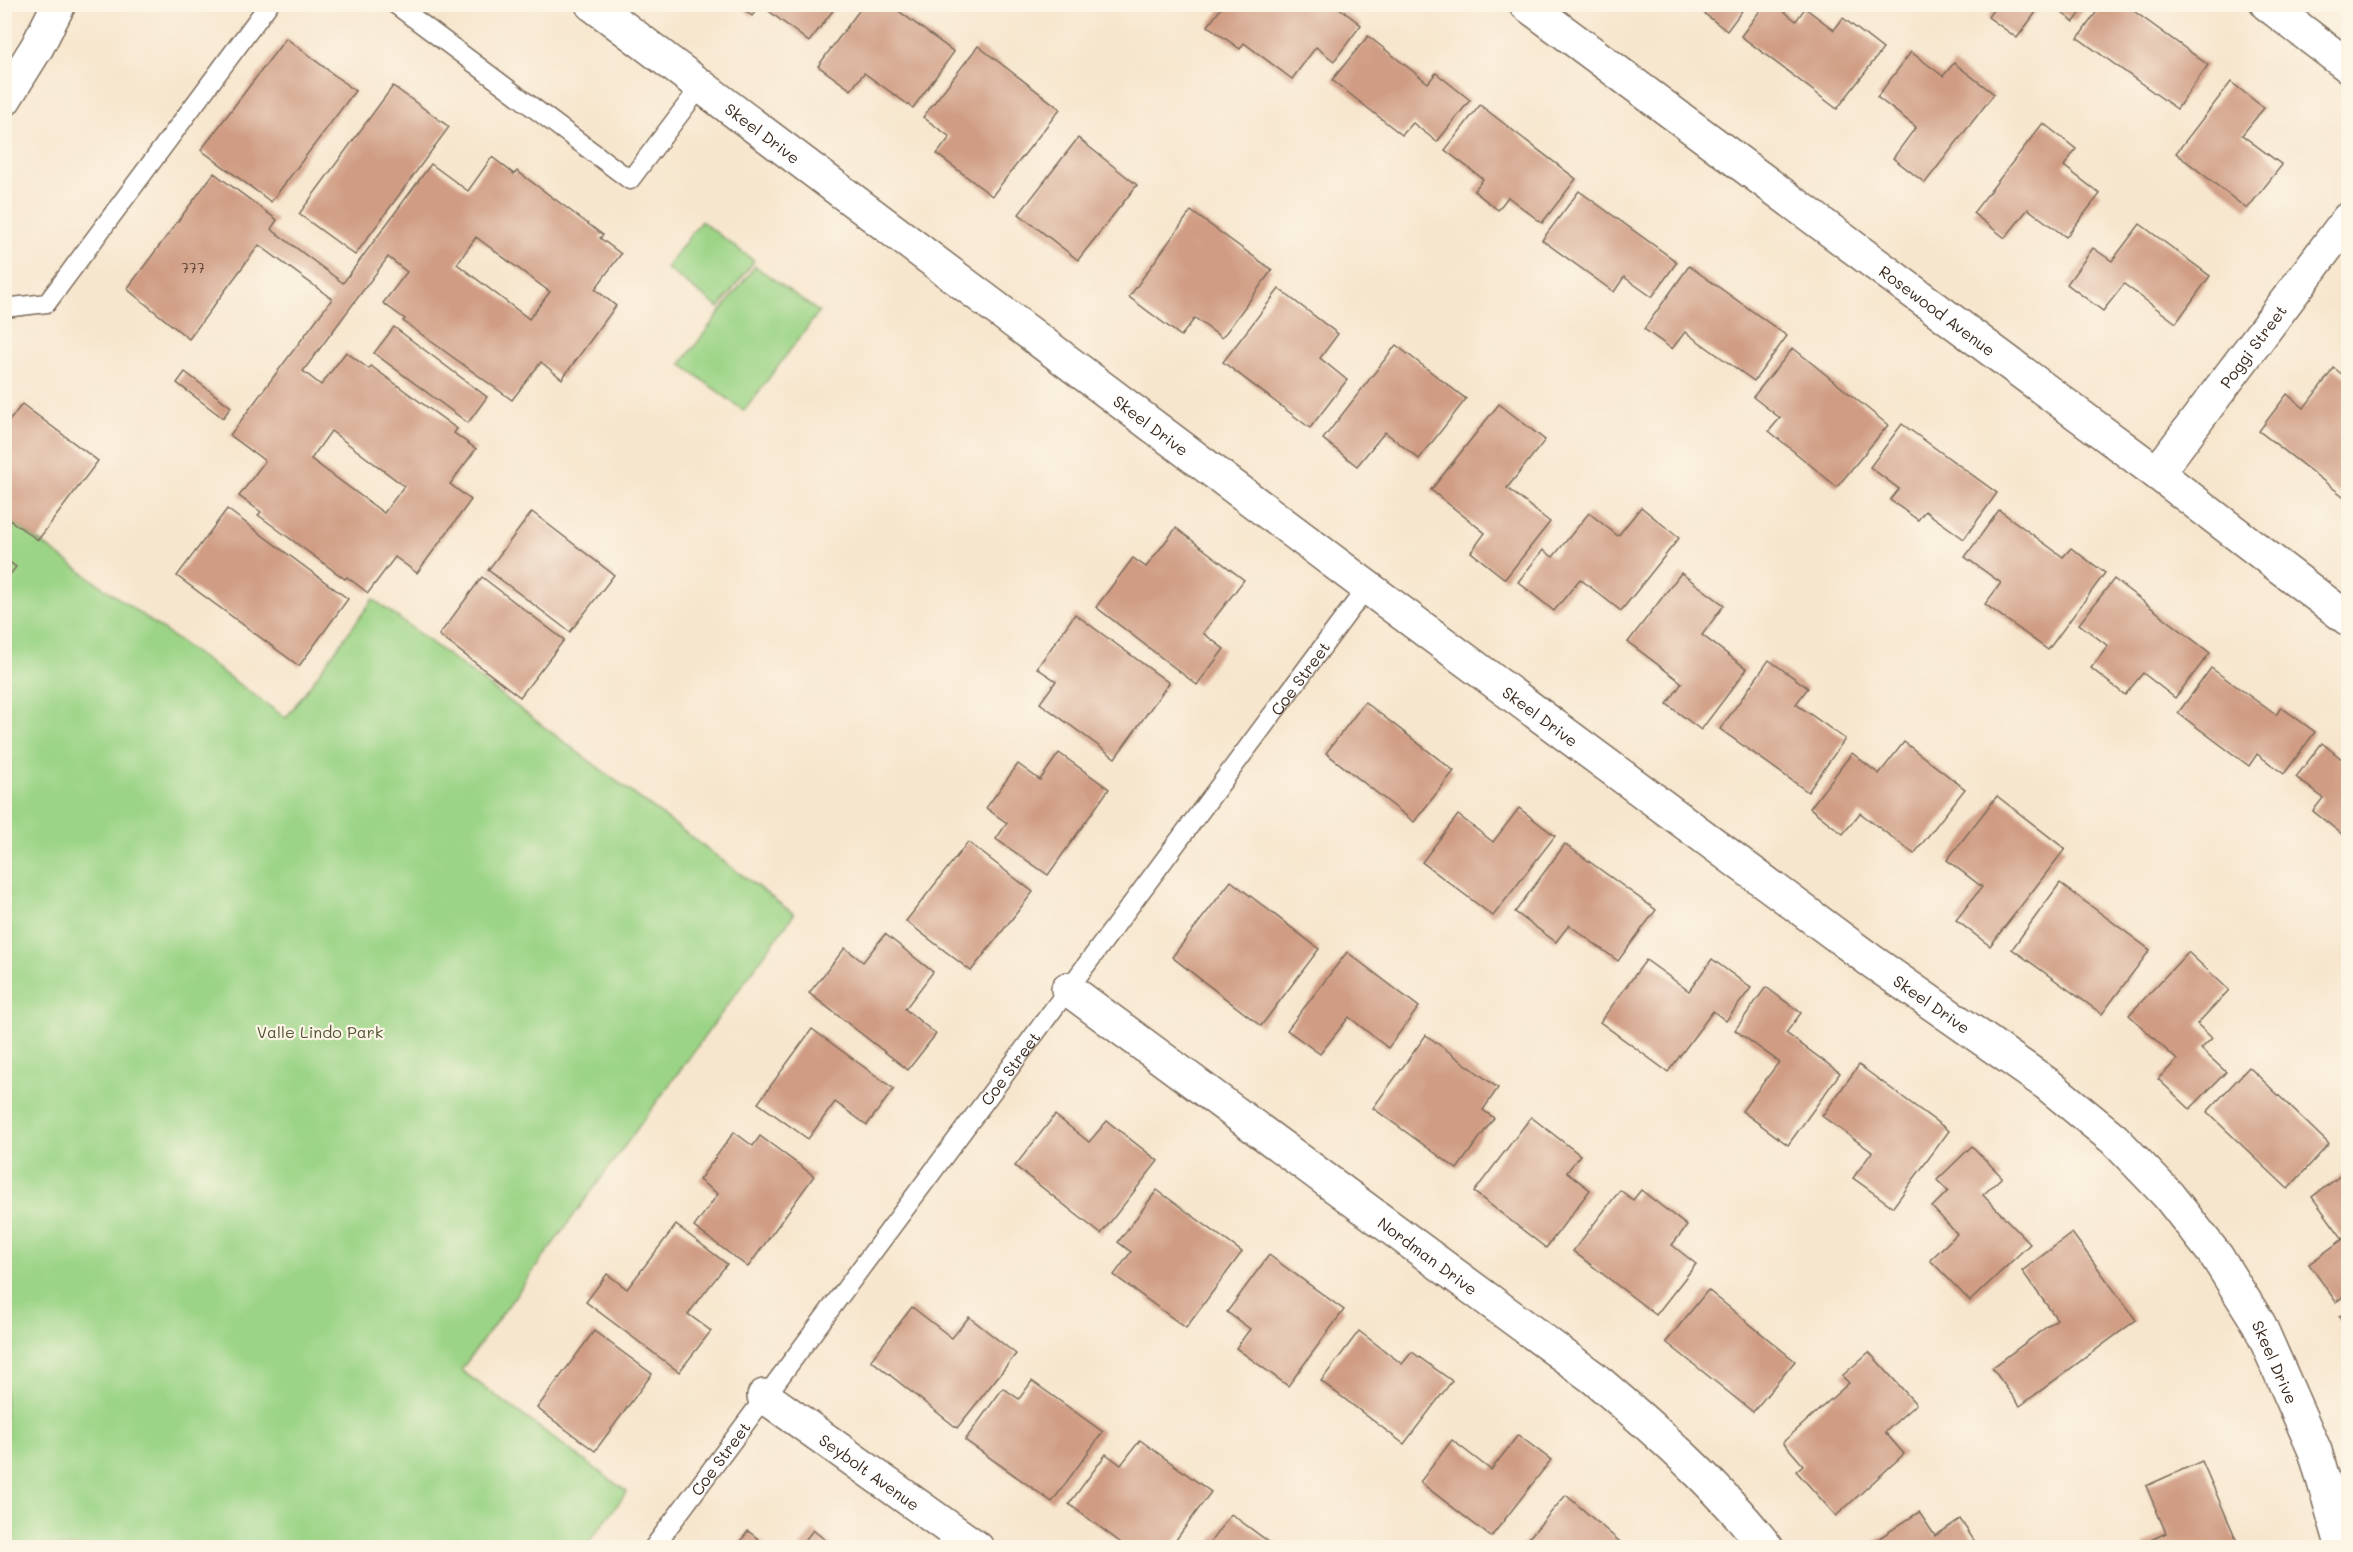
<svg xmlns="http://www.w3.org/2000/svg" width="2353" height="1552" viewBox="0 0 2353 1552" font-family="Mali,sans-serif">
	<rect width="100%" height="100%" fill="#fcf5e5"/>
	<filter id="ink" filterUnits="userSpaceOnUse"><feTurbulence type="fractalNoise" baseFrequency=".0167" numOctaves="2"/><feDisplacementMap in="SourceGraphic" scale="12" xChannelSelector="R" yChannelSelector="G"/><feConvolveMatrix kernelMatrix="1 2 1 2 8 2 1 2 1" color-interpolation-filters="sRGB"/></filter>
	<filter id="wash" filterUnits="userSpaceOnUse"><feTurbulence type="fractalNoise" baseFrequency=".008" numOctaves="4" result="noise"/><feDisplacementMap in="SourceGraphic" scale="24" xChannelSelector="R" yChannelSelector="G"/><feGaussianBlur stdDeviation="1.35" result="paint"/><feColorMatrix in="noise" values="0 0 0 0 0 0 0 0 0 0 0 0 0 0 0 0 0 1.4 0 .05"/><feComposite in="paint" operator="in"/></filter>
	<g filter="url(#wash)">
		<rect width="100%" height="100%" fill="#f7e6ce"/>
		<!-- green -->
		<g fill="#9bd486" stroke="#6b7f52" stroke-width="1.5">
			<path d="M 701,221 L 754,261 L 719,308 L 666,268 Z"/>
			<path d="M 755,266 L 819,312 L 744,411 L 681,364 Z"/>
			<path d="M 4,516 L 286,718 L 373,599 L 794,914 L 461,1370 L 627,1492 L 585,1547 L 5,1547 Z"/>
		</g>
		<g id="blocks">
			<!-- building -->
			<g fill="#d09d84" fill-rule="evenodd">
				<path d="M 737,4 L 838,4 L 809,42 L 761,5 L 752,16 Z"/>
				<path d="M 864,4 L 889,4 L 954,52 L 913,108 L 864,73 L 851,90 L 818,66 Z"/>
				<path d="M 1224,4 L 1334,4 L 1361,25 L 1334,61 L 1316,47 L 1292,79 L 1244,43 L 1240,49 L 1208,26 Z"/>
				<path d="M 1692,4 L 1747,4 L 1727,31 Z"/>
				<path d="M 1765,4 L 1775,4 L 1796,21 L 1805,8 L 1834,30 L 1843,18 L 1883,49 L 1837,109 L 1741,36 Z"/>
				<path d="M 1997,4 L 2042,4 L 2017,38 L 1988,17 Z"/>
				<path d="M 2050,4 L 2087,4 L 2074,22 Z"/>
				<path d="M 2102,4 L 2124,4 L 2208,65 L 2177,109 L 2078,38 Z"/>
				<path d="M 1368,36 L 1428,83 L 1436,73 L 1470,100 L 1437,142 L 1413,123 L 1402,135 L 1332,80 Z"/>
				<path d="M 286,38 L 355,91 L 271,202 L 201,150 Z"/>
				<path d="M 978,46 L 1060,109 L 992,196 L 937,154 L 950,137 L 923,117 Z"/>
				<path d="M 1911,52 L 1943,76 L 1954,63 L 1994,94 L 1925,183 L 1893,158 L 1916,127 L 1877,97 Z"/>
				<path d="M 2231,82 L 2264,108 L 2242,135 L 2282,165 L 2247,209 L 2176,153 Z"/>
				<path d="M 393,86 L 449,127 L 355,255 L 299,214 Z"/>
				<path d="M 1480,105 L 1576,179 L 1542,223 L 1508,197 L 1498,210 L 1474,191 L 1483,179 L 1445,150 Z"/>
				<path d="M 2043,123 L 2076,149 L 2064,166 L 2100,194 L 2066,237 L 2028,209 L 2005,238 L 1973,213 Z"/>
				<path d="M 1078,138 L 1137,185 L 1078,260 L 1019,214 Z"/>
				<path d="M 492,157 L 514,174 L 517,171 L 603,235 L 600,238 L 621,254 L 595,289 L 616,306 L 562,379 L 541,362 L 512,400 L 403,321 L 405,319 L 383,303 L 407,272 L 388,257 L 303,371 L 321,385 L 346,352 L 369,369 L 371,366 L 457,429 L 454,433 L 476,449 L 450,484 L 471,500 L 417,573 L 395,557 L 368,593 L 347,577 L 345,579 L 258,515 L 261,512 L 239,496 L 265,461 L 230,435 L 332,299 L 259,245 L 189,339 L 127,289 L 214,173 L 277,220 L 271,229 L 343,283 L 431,164 L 468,191 ZM 476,237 L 550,292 L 529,319 L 457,264 ZM 331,431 L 404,486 L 384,513 L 311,459 Z"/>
				<path d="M 1579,191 L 1677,262 L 1652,297 L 1624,277 L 1614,292 L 1542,240 Z"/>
				<path d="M 1191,211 L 1272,270 L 1222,338 L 1195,318 L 1181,336 L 1129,297 Z"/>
				<path d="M 2140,224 L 2210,276 L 2176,323 L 2124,284 L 2103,311 L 2067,284 L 2093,248 L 2112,261 Z"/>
				<path d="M 1689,266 L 1787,336 L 1754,381 L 1685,332 L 1672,349 L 1644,329 Z"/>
				<path d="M 1279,289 L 1338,334 L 1320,358 L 1347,380 L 1310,428 L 1223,362 Z"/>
				<path d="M 394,327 L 487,397 L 468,423 L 374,353 Z"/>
				<path d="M 1396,345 L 1466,399 L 1419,459 L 1385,432 L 1357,466 L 1323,439 Z"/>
				<path d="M 1793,348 L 1888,425 L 1837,487 L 1769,431 L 1780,418 L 1753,397 Z"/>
				<path d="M 2334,368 L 2348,379 L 2347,499 L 2259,431 L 2287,394 L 2304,408 Z"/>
				<path d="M 185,372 L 231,407 L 223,418 L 177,383 Z"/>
				<path d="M 22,404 L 98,461 L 38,540 L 4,516 L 4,428 Z"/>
				<path d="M 1499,404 L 1545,440 L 1507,488 L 1550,522 L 1505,579 L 1471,552 L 1485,533 L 1431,490 Z"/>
				<path d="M 1902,424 L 1997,493 L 1964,539 L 1925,511 L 1918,520 L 1890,500 L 1899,489 L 1870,467 Z"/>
				<path d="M 1641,507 L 1679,538 L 1621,611 L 1580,579 L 1554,611 L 1518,582 L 1543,550 L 1553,557 L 1589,513 L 1618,536 Z"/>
				<path d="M 227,509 L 348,599 L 299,666 L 177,576 Z"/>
				<path d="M 1999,510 L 2063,557 L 2071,548 L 2105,573 L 2048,650 L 1985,604 L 2001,583 L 1965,557 Z"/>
				<path d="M 532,512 L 614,575 L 570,632 L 488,570 Z"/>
				<path d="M 1176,528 L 1244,580 L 1203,633 L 1224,649 L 1197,685 L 1096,607 L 1133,558 L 1146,567 Z"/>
				<path d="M 4,558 L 16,567 L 4,582 Z"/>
				<path d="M 1681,573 L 1724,605 L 1702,635 L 1747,669 L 1701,730 L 1667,704 L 1682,683 L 1628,642 Z"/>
				<path d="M 482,577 L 564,640 L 520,697 L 439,635 Z"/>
				<path d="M 2114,579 L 2210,653 L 2175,698 L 2143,673 L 2125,695 L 2091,668 L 2108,646 L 2079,624 Z"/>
				<path d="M 1075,614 L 1169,683 L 1115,758 L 1040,703 L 1056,681 L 1037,668 Z"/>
				<path d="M 1769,660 L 1808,688 L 1796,704 L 1845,739 L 1808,792 L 1720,729 Z"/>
				<path d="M 2211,668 L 2276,715 L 2281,707 L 2315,732 L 2284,774 L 2257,754 L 2249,766 L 2178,713 Z"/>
				<path d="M 1365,702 L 1454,771 L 1414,822 L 1326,753 Z"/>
				<path d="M 1904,742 L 1965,789 L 1914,854 L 1860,813 L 1843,834 L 1810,808 L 1852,753 L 1879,774 Z"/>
				<path d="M 2322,743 L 2348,764 L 2348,839 L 2313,811 L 2323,798 L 2296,777 Z"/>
				<path d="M 1059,753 L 1109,789 L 1048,875 L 996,839 L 1007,823 L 986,808 L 1018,764 L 1040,780 Z"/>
				<path d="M 1997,796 L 2065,849 L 1990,946 L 1956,920 L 1982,887 L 1947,860 Z"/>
				<path d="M 1519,808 L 1555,836 L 1493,916 L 1422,862 L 1458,815 L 1493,842 Z"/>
				<path d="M 968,842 L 1033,892 L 971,971 L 906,921 Z"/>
				<path d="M 1565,844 L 1656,910 L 1618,961 L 1569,925 L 1556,942 L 1515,912 Z"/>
				<path d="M 1231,881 L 1319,949 L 1261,1026 L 1172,957 Z"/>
				<path d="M 2060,883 L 2150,950 L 2102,1014 L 2012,949 Z"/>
				<path d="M 885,934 L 933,972 L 905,1009 L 936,1034 L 908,1070 L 809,993 L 845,948 L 863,962 Z"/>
				<path d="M 1347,952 L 1419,1007 L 1388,1048 L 1349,1017 L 1320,1054 L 1287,1030 Z"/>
				<path d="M 2188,952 L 2229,990 L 2197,1024 L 2212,1038 L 2201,1049 L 2226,1072 L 2190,1109 L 2158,1079 L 2177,1060 L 2129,1015 Z"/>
				<path d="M 1712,959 L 1751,988 L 1726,1021 L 1713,1011 L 1668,1072 L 1600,1022 L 1646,960 L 1689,991 Z"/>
				<path d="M 1766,987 L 1801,1013 L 1786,1033 L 1840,1073 L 1788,1145 L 1742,1111 L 1779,1062 L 1735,1030 Z"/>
				<path d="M 812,1029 L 894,1089 L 867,1125 L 835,1102 L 808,1139 L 758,1103 Z"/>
				<path d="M 1426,1035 L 1498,1088 L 1483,1110 L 1494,1118 L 1457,1169 L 1373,1108 Z"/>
				<path d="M 1859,1065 L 1949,1131 L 1893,1207 L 1853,1178 L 1872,1152 L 1822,1116 Z"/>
				<path d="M 2249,1067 L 2329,1144 L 2288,1189 L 2207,1112 Z"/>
				<path d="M 1055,1115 L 1089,1142 L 1107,1121 L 1158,1161 L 1101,1234 L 1015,1166 Z"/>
				<path d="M 1531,1117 L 1580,1155 L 1567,1172 L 1590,1190 L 1546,1248 L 1474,1192 Z"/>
				<path d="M 734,1132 L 753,1146 L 760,1136 L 814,1176 L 748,1267 L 694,1227 L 718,1194 L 699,1180 Z"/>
				<path d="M 1972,1146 L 2002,1177 L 1983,1195 L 2030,1244 L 1970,1301 L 1930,1260 L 1957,1234 L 1932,1207 L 1948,1191 L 1937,1180 Z"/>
				<path d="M 2348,1170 L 2348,1293 L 2336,1302 L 2309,1264 L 2343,1239 L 2312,1197 Z"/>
				<path d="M 1157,1190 L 1242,1252 L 1186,1328 L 1114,1275 L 1131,1252 L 1118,1242 Z"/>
				<path d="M 1620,1190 L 1633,1200 L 1641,1190 L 1687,1226 L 1672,1245 L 1696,1264 L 1656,1315 L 1573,1251 Z"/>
				<path d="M 676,1225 L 727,1264 L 688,1314 L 711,1331 L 679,1372 L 586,1302 L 607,1274 L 627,1289 Z"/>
				<path d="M 2072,1233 L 2136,1320 L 2020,1406 L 1992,1368 L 2057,1319 L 2022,1271 Z"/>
				<path d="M 1269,1255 L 1344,1310 L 1288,1386 L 1236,1348 L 1250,1329 L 1227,1312 Z"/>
				<path d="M 1708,1290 L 1795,1361 L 1753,1412 L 1666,1342 Z"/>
				<path d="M 912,1307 L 952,1338 L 969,1317 L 1016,1354 L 957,1428 L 871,1360 Z"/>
				<path d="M 2348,1312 L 2348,1335 L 2339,1316 Z"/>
				<path d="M 594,1331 L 652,1374 L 595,1451 L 537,1408 Z"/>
				<path d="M 1359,1331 L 1402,1364 L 1412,1352 L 1452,1381 L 1404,1444 L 1321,1381 Z"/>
				<path d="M 1869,1352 L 1916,1404 L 1885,1432 L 1904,1454 L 1836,1516 L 1796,1471 L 1803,1465 L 1783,1442 L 1849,1383 L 1842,1376 Z"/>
				<path d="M 1032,1381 L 1103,1432 L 1052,1502 L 965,1440 L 1003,1388 L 1019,1399 Z"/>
				<path d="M 1518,1435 L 1551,1460 L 1491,1537 L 1420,1482 L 1452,1440 L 1491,1470 Z"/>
				<path d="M 1140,1440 L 1211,1492 L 1170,1548 L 1128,1548 L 1069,1504 L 1106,1454 L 1121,1465 Z"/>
				<path d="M 2202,1461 L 2240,1548 L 2145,1548 L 2144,1543 L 2166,1533 L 2146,1486 Z"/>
				<path d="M 1566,1495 L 1627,1548 L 1520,1548 Z"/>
				<path d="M 1919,1512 L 1935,1536 L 1960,1519 L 1979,1548 L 1864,1548 Z"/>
				<path d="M 1231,1514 L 1277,1548 L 1206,1548 Z"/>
				<path d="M 813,1530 L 835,1548 L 799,1548 Z"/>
				<path d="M 748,1531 L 770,1548 L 736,1548 Z"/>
			</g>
		</g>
	</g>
	<g filter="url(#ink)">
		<use href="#blocks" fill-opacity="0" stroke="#7d6c5c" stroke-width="1.5"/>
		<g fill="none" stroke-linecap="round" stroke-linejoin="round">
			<!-- lane casing -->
			<g stroke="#7d6c5c" stroke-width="21">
				<g id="lane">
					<path d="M 395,4 L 630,180 L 701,86"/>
					<path d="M 4,308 L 47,303 L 269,4"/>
					<path id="s1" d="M 653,1548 L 1367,587"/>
				</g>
			</g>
			<!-- street casing -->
			<g stroke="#7d6c5c" stroke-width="36">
				<g id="street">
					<path id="s2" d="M 592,4 L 1367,587 L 1870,960 L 2047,1084 L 2114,1139 L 2168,1195 L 2217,1257 L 2259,1324 L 2315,1451 L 2343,1548"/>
					<path d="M 2267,4 L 2348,66"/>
					<path d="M 4,100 L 37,47 L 59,4"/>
					<path id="s3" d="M 2157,473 L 2348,219"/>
					<path id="s4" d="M 1068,989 L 1594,1378 C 1654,1429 1719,1486 1767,1548"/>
					<path id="s5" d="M 764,1396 L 977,1548"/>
				</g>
			</g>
			<!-- secondary casing -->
			<g stroke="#7d6c5c" stroke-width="36">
				<g id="secondary">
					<path id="s6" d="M 1526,4 L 2157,473 L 2348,619"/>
				</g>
			</g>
			<!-- lane -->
			<use href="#lane" stroke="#fff" stroke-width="18"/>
			<!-- street -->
			<use href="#street" stroke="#fff" stroke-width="33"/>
			<!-- secondary -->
			<use href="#secondary" stroke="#fff" stroke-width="33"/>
		</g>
	</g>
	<g text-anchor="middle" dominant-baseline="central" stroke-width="4.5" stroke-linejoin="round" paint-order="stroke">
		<!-- number labels -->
		<g font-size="14" fill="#604738">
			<text x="193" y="267">777</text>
		</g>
		<!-- street labels -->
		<g font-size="16" fill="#3b2a1e" stroke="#fcf5e5">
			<text stroke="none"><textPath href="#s2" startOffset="214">Skeel Drive</textPath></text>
			<text stroke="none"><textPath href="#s6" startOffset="513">Rosewood Avenue</textPath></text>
			<text stroke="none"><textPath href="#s3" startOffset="159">Poggi Street</textPath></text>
			<text stroke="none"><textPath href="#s2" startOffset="700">Skeel Drive</textPath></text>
			<text stroke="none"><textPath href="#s1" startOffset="1084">Coe Street</textPath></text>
			<text stroke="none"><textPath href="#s2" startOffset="1186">Skeel Drive</textPath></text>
			<text stroke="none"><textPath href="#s2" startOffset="1672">Skeel Drive</textPath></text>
			<text stroke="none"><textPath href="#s1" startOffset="598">Coe Street</textPath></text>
			<text stroke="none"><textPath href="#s4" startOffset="448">Nordman Drive</textPath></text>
			<text stroke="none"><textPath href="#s2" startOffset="2176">Skeel Drive</textPath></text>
			<text stroke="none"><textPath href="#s1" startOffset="112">Coe Street</textPath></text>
			<text stroke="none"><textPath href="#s5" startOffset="130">Seybolt Avenue</textPath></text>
		</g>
		<!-- park labels -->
		<g font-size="16" fill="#535438" stroke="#fcf5e5">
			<text x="320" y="1031">Valle Lindo Park</text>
		</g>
	</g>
	<!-- margin -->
	<rect width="2353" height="1552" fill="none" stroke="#fcf5e5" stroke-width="24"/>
</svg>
